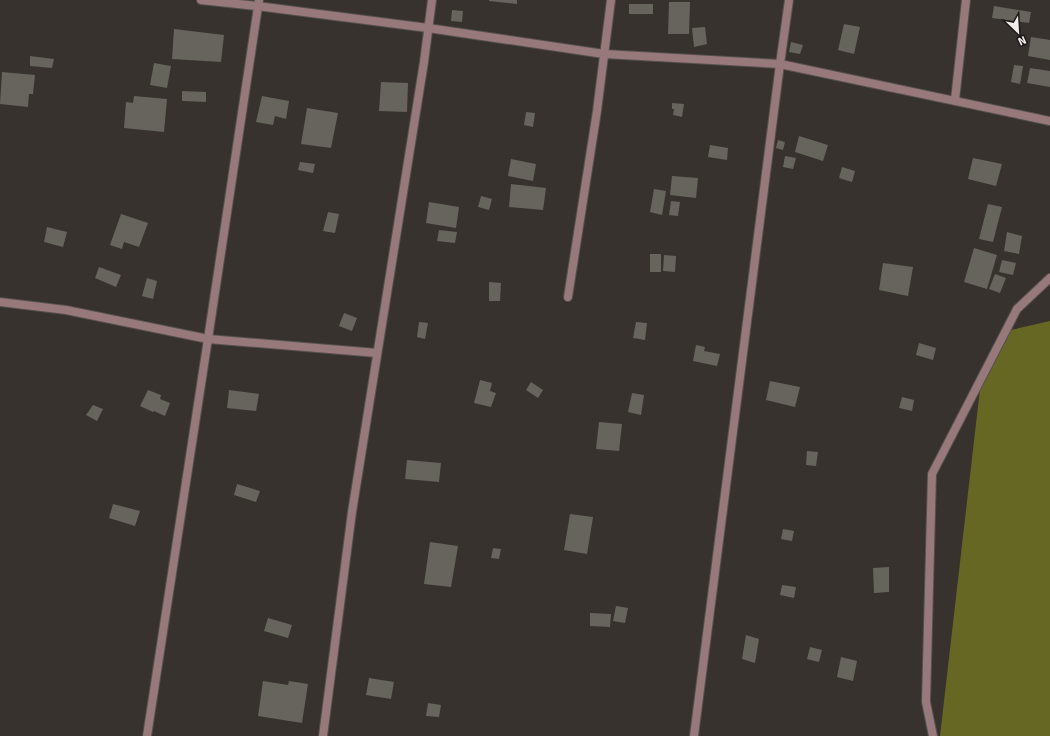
<svg xmlns="http://www.w3.org/2000/svg" width="1050" height="736" viewBox="0 0 1050 736" font-family="Signika,sans-serif">
	<rect width="100%" height="100%" fill="#38322f"/>
	<!-- forest -->
	<path fill="#676724" d="M 1050,321 L 1050,736 L 940,736 L 980,389 L 1011,330 Z"/>
	<!-- building -->
	<g fill="#67635d">
		<path d="M 489,0 L 517,0 L 517,4 L 489,1 Z"/>
		<path d="M 669,2 L 690,2 L 689,34 L 668,34 Z"/>
		<rect x="629" y="4" width="24" height="10"/>
		<path d="M 994,6 L 1031,12 L 1029,23 L 992,18 Z"/>
		<path d="M 452,10 L 463,11 L 462,22 L 451,21 Z"/>
		<path d="M 844,24 L 860,27 L 854,54 L 838,50 Z"/>
		<path d="M 705,27 L 707,44 L 694,47 L 692,28 Z"/>
		<path d="M 174,29 L 224,35 L 221,62 L 172,59 Z"/>
		<path d="M 1031,37 L 1050,40 L 1050,60 L 1028,56 Z"/>
		<path d="M 791,42 L 803,45 L 800,54 L 789,52 Z"/>
		<path d="M 30,56 L 54,59 L 52,68 L 30,66 Z"/>
		<path d="M 154,63 L 171,66 L 167,88 L 150,85 Z"/>
		<path d="M 1014,65 L 1023,66 L 1020,84 L 1011,82 Z"/>
		<path d="M 1030,68 L 1050,71 L 1050,87 L 1027,83 Z"/>
		<path d="M 2,72 L 35,75 L 33,94 L 29,94 L 28,107 L 0,104 Z"/>
		<path d="M 381,82 L 408,83 L 407,112 L 379,111 Z"/>
		<path d="M 182,91 L 206,92 L 206,102 L 182,101 Z"/>
		<path d="M 134,96 L 167,99 L 164,132 L 124,128 L 126,102 L 133,103 Z"/>
		<path d="M 262,96 L 289,101 L 286,119 L 275,116 L 273,125 L 256,122 Z"/>
		<path d="M 672,103 L 684,104 L 682,117 L 673,115 L 674,109 L 672,109 Z"/>
		<path d="M 307,108 L 338,113 L 331,148 L 301,144 Z"/>
		<path d="M 526,112 L 535,113 L 533,127 L 524,125 Z"/>
		<path d="M 799,136 L 828,145 L 823,161 L 795,152 Z"/>
		<path d="M 778,140 L 785,142 L 783,150 L 776,148 Z"/>
		<path d="M 710,145 L 728,148 L 727,160 L 708,157 Z"/>
		<path d="M 785,156 L 796,158 L 793,169 L 783,167 Z"/>
		<path d="M 973,158 L 1002,164 L 996,186 L 968,179 Z"/>
		<path d="M 511,159 L 536,164 L 533,181 L 508,176 Z"/>
		<path d="M 300,162 L 315,164 L 313,173 L 298,170 Z"/>
		<path d="M 842,167 L 855,171 L 852,182 L 839,178 Z"/>
		<path d="M 672,176 L 698,178 L 696,198 L 670,195 Z"/>
		<path d="M 511,184 L 546,188 L 543,210 L 509,207 Z"/>
		<path d="M 654,189 L 666,191 L 662,215 L 650,212 Z"/>
		<path d="M 481,196 L 492,199 L 489,210 L 478,207 Z"/>
		<path d="M 671,201 L 680,202 L 678,216 L 669,215 Z"/>
		<path d="M 429,202 L 459,207 L 456,228 L 426,223 Z"/>
		<path d="M 988,204 L 1002,207 L 993,242 L 979,239 Z"/>
		<path d="M 328,212 L 339,214 L 335,233 L 323,231 Z"/>
		<path d="M 121,214 L 148,223 L 139,247 L 124,242 L 122,249 L 110,245 Z"/>
		<path d="M 47,227 L 67,232 L 63,247 L 44,242 Z"/>
		<path d="M 439,230 L 457,232 L 455,243 L 437,241 Z"/>
		<path d="M 1007,232 L 1022,236 L 1019,254 L 1004,251 Z"/>
		<path d="M 974,248 L 997,255 L 987,289 L 964,282 Z"/>
		<rect x="650" y="254" width="11" height="18"/>
		<path d="M 664,255 L 676,256 L 675,272 L 663,271 Z"/>
		<path d="M 1002,260 L 1016,263 L 1013,275 L 999,272 Z"/>
		<path d="M 883,263 L 913,267 L 908,296 L 879,290 Z"/>
		<path d="M 99,267 L 121,275 L 116,287 L 95,278 Z"/>
		<path d="M 995,274 L 1006,278 L 1000,293 L 989,289 Z"/>
		<path d="M 147,278 L 157,281 L 153,299 L 142,296 Z"/>
		<path d="M 489,282 L 501,283 L 500,301 L 489,301 Z"/>
		<path d="M 344,313 L 357,318 L 352,331 L 339,326 Z"/>
		<path d="M 419,322 L 428,323 L 425,339 L 417,337 Z"/>
		<path d="M 636,322 L 647,323 L 645,340 L 633,338 Z"/>
		<path d="M 919,343 L 936,348 L 933,360 L 916,355 Z"/>
		<path d="M 696,345 L 705,347 L 704,351 L 720,354 L 717,366 L 693,361 Z"/>
		<path d="M 480,380 L 492,383 L 490,391 L 496,393 L 491,407 L 474,403 Z"/>
		<path d="M 770,381 L 800,387 L 795,407 L 766,400 Z"/>
		<path d="M 531,382 L 543,390 L 538,398 L 526,390 Z"/>
		<path d="M 148,390 L 161,395 L 160,399 L 170,403 L 165,416 L 154,411 L 153,412 L 140,406 Z"/>
		<path d="M 229,390 L 259,394 L 256,411 L 227,408 Z"/>
		<path d="M 632,393 L 644,395 L 641,415 L 628,412 Z"/>
		<path d="M 902,397 L 914,400 L 912,411 L 899,408 Z"/>
		<path d="M 93,405 L 103,409 L 97,421 L 86,415 Z"/>
		<path d="M 599,422 L 622,424 L 619,451 L 596,449 Z"/>
		<path d="M 807,451 L 818,452 L 816,466 L 806,465 Z"/>
		<path d="M 407,460 L 441,463 L 439,482 L 405,479 Z"/>
		<path d="M 237,484 L 260,491 L 256,502 L 234,495 Z"/>
		<path d="M 113,504 L 140,511 L 135,526 L 109,518 Z"/>
		<path d="M 570,514 L 593,517 L 587,554 L 564,550 Z"/>
		<path d="M 783,529 L 794,531 L 792,541 L 781,539 Z"/>
		<path d="M 430,542 L 458,546 L 451,587 L 424,584 Z"/>
		<path d="M 493,548 L 501,549 L 499,559 L 491,558 Z"/>
		<path d="M 889,567 L 889,592 L 874,593 L 873,568 Z"/>
		<path d="M 782,585 L 796,587 L 794,598 L 780,595 Z"/>
		<path d="M 616,606 L 628,608 L 625,623 L 613,621 Z"/>
		<path d="M 590,613 L 611,614 L 610,627 L 590,626 Z"/>
		<path d="M 268,618 L 292,625 L 288,638 L 264,631 Z"/>
		<path d="M 746,635 L 759,639 L 755,663 L 742,659 Z"/>
		<path d="M 810,647 L 822,650 L 819,662 L 807,659 Z"/>
		<path d="M 841,657 L 857,661 L 853,681 L 837,677 Z"/>
		<path d="M 369,678 L 394,682 L 391,699 L 366,695 Z"/>
		<path d="M 263,681 L 288,685 L 289,681 L 308,684 L 302,723 L 258,716 Z"/>
		<path d="M 428,703 L 441,705 L 439,717 L 426,716 Z"/>
	</g>
	<g fill="none" stroke-linecap="round" stroke-linejoin="round">
		<!-- street casing -->
		<g stroke="#55504d" stroke-width="10">
			<g id="street">
				<path d="M 201,0 L 257,6 L 428,28 L 604,54 L 780,64 L 1050,121"/>
				<path d="M 955,100 L 966,0"/>
				<path d="M 568,297 L 597,111 L 611,0"/>
				<path d="M 0,302 L 66,310 L 208,339 L 377,353"/>
				<path d="M 147,736 L 208,339 L 259,0"/>
				<path d="M 323,736 L 352,512 L 424,62 L 432,0"/>
				<path d="M 694,736 L 780,64 L 789,0"/>
				<path d="M 933,736 L 926,702 L 932,474 L 1017,309 L 1050,278"/>
			</g>
		</g>
		<!-- street -->
		<use href="#street" stroke="#97787b" stroke-width="8"/>
	</g>
	<!-- north arrow -->
	<g transform="translate(1018 32) rotate(155)" stroke="#1d1a19" stroke-width="3" paint-order="stroke">
	<path d="M0-3L7 15L0 10L-7 15Z" fill="#f0ecea"/>
	<text y="-6" font-size="11" font-weight="bold" text-anchor="middle" fill="#f0ecea">N</text>
	</g>
</svg>
